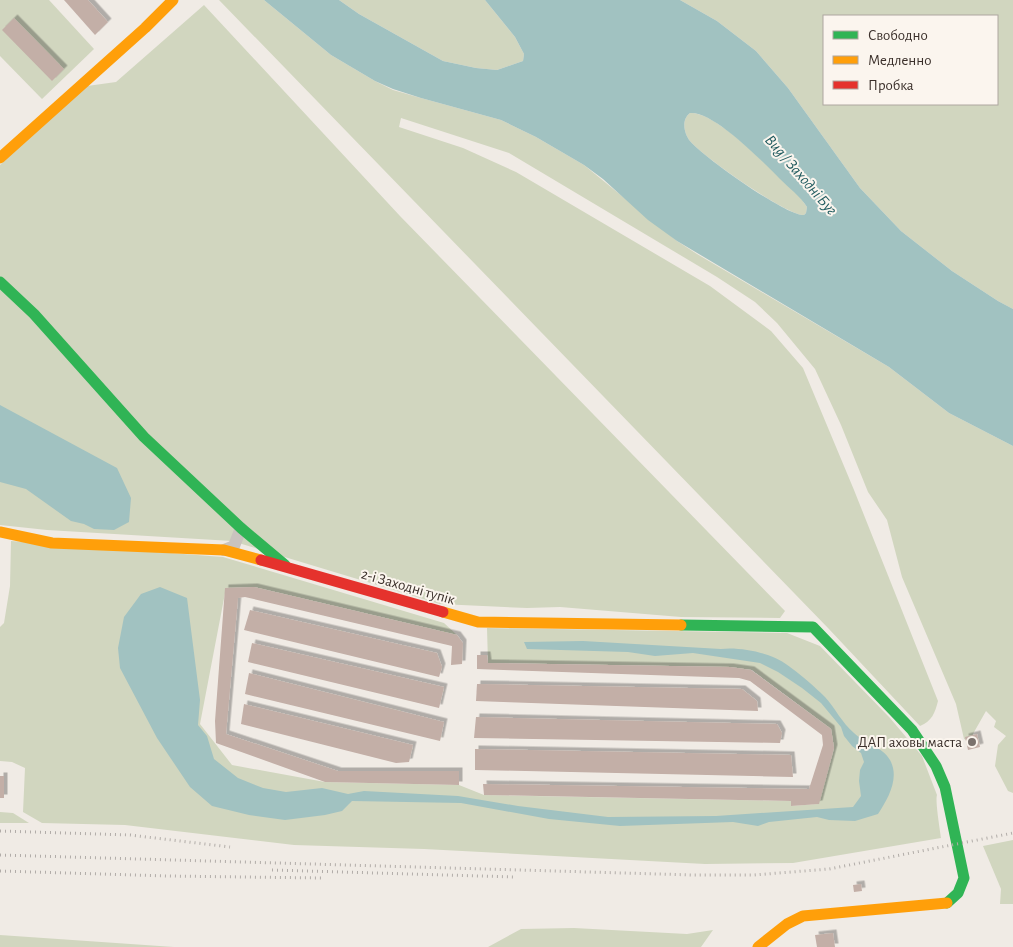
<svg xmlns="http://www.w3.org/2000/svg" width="1013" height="947" viewBox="0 0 1013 947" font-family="'Alegreya Sans',sans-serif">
	<defs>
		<filter id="shadow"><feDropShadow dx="3.5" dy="-3.5" stdDeviation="0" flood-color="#0004"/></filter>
	</defs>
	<rect width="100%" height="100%" fill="#f0ebe5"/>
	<!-- green -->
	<g fill="#d1d6bf" fill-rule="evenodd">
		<path d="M 0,0 L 49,0 L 94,49 L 42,99 L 0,56 Z"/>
		<path d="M 219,0 L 264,0 L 331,55 L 375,81 L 393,90 L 421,98 L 501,120 L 536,137 L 584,165 L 677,241 L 697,254 L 889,367 L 949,413 L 1013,446 L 1013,793 L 1008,791 L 995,766 L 998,745 L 1006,736 L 994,727 L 996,721 L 986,711 L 969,741 L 964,739 L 956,704 L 902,577 L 887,520 L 868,492 L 841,425 L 815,369 L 777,323 L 755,302 L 717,277 L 509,153 L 401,118 L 399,127 L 463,148 L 516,172 L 710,286 L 771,331 L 803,368 L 854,490 L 938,701 C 935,713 932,721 920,726 L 828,628 Z"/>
		<path d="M 339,0 L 485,0 L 515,37 L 524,54 L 523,61 L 497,70 L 476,68 L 443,61 L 359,14 Z"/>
		<path d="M 680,0 L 1013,0 L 1013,309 L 998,301 L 952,271 L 901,231 L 860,188 L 788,88 L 756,51 L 717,21 ZM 824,16 L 997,16 L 997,104 L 824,104 Z"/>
		<path d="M 204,5 L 400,216 L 785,611 L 780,618 L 681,617 L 560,607 L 527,608 L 440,604 L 232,541 L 47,530 L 0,525 L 0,165 L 80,87 L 116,82 Z"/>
		<path d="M 690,113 C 718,111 778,177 799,196 L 807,207 L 806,213 L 804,215 C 787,216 702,156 690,141 C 684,133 681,120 690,113 Z"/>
		<path d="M 11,541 L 223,557 L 444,623 L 457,635 L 254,587 L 226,588 L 200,724 L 232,765 L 325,782 L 459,785 L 484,795 L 791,801 L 791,806 L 818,804 L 834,748 L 831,729 L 752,670 L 730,667 L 488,663 L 487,628 L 787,633 L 820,646 L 890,718 L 922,756 L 937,795 C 935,801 940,829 941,838 L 793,863 L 705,864 L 424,849 L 294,845 L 125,825 L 42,823 L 23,812 L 25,768 L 12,762 L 0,761 L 0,627 L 4,623 L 10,586 Z"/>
		<path d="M 0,812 L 13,813 L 29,823 L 0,823 Z"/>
		<path d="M 1013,840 L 1013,904 L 1000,904 L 1001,889 L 983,846 Z"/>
		<path d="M 574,928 L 687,934 L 713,930 L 701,947 L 488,947 L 521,929 Z"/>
		<path d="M 0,935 L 174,947 L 0,947 Z"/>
	</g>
	<!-- water -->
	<g fill="#a1c2c1" fill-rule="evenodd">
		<path d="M 264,0 L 339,0 L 359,14 L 443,61 L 476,68 L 497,70 L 523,61 L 524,54 L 515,37 L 485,0 L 680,0 L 717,21 L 756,51 L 788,88 L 860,188 L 901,231 L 952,271 L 998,301 L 1013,309 L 1013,446 L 949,413 L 889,367 L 677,241 L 648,220 L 603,179 L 584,165 L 536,137 L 501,120 L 421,98 L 393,89 L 375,81 L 331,55 ZM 690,113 C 714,111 763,162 780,179 C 789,188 800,196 807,207 L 806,213 L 804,215 C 786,216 702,156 690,141 C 684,133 681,120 690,113 Z"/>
		<path d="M 0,405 L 117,468 L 131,498 L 129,522 L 114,530 L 94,529 L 84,524 L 71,521 L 26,489 L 0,482 Z"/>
		<path d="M 160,587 L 187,598 L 200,700 L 198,725 L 207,736 L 214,759 L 238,778 L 263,788 L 286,792 L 322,788 L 348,794 L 364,791 L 458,796 L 518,806 L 608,817 L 716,816 L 853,807 L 861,796 L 859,781 L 860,770 L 864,762 L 861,753 L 852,746 L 844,736 L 841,727 L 821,703 L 802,688 L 778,672 L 760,663 L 693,653 L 655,656 L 628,652 L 527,649 L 524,642 L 583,641 L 721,649 C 736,647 759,651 773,657 C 787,662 814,686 825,697 C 835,708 842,723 854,733 C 864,743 883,747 890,760 C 900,778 888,799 878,814 L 855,821 L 829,820 L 817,817 L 769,822 L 758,826 L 733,822 L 620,826 L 549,819 L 461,803 L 352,801 L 342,811 L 325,815 L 285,820 L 249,815 L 212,806 L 190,787 L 157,738 L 120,668 L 118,648 L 124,617 L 141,594 Z"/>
	</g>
	<!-- building -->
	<g fill="#c3afa7" filter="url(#shadow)">
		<path d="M 64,0 L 88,0 L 108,22 L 95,35 Z"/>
		<path d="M 14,18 L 64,69 L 52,81 L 2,30 Z"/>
		<path d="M 254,587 L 457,635 L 463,643 L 462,664 L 451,665 L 452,646 L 245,597 L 238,598 L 226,734 L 338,771 L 459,771 L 459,785 L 325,782 L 216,743 L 215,721 L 225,588 Z"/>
		<path d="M 250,610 L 437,653 L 442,667 L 439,677 L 244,630 Z"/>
		<path d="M 252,643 L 444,687 L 439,708 L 248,662 Z"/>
		<path d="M 477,655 L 487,655 L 488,663 L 730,667 L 751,670 L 831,729 L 834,748 L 819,804 L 791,806 L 791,801 L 484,795 L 483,784 L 809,789 L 823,745 L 822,735 L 750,681 L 739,678 L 477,669 Z"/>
		<path d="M 249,673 L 444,722 L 440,741 L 245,694 Z"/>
		<path d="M 477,684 L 742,689 L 757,701 L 758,711 L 476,701 Z"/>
		<path d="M 244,704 L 413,745 L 409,762 L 396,763 L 241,724 Z"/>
		<path d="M 476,717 L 777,724 L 782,733 L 780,743 L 474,738 Z"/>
		<path d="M 977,734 L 980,747 L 968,750 L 965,737 Z"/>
		<path d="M 475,749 L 791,755 L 793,777 L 475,770 Z"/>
		<rect x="0" y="776" width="4" height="22"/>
		<path d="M 861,884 L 862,891 L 854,892 L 853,885 Z"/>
		<path d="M 833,933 L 835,947 L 817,947 L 815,935 Z"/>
	</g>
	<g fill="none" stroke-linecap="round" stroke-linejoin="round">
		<!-- street -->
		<path stroke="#c9c3be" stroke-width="12" d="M 224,550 L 234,546 L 241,528"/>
		<!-- fast -->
		<g stroke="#30b455" stroke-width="11">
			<path d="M 0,282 L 34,314 L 144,437 L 241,528 L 285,565"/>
			<path d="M 681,625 L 813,627 L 912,730 L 936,766 L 945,787 L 964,878 L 958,893 L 947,903"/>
		</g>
		<!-- slow -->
		<g stroke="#ff9f0a" stroke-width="11">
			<path d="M 0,158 L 145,28 L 173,0"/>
			<path d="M 0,532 L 52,543 L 224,550 L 261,560"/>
			<path d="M 443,612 L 478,622 L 681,625"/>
			<path d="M 758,947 L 787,924 L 803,916 L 947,903"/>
		</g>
		<!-- jam -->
		<path stroke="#e5322d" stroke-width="11" d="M 261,560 L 443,612"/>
		<!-- rail -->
		<g stroke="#b1aca8" stroke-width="3" stroke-dasharray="1 4" stroke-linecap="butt">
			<path d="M 0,831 L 130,835 L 230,847"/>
			<path d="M 0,855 L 693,875 L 754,875 L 829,869 L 1013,833"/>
			<path d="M 272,870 L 515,877"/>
			<path d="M 0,871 L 168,876 L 321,878"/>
		</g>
	</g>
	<!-- markers -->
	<circle fill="#7a716c" stroke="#fbf5ee" stroke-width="2" cx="972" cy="742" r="5"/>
	<g text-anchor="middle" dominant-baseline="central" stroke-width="4" stroke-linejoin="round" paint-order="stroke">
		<!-- street labels -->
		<g font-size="15" fill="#3b302b" stroke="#fbf5ee">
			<text transform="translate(408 587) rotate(16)">2-і Заходні тупік</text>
		</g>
		<!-- poi labels -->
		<g font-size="15" fill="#3b302b" stroke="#fbf5ee" text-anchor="end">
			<text x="962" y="742">ДАП аховы маста</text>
		</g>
		<!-- water labels -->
		<g font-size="16" font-style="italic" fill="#1f5a5e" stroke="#fbf5ee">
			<text transform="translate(801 175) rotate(49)">Bug / Заходні Буг</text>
		</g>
	</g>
	<!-- legend -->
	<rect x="823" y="15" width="175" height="90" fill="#fbf5ee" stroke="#aea6a0"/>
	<rect x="833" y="31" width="25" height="8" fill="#30b455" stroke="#aea6a0"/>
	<text x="868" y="40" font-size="15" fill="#3b302b">Свободно</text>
	<rect x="833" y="56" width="25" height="8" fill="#ff9f0a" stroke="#aea6a0"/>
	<text x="868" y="65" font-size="15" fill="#3b302b">Медленно</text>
	<rect x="833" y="81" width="25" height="8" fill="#e5322d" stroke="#aea6a0"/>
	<text x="868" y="90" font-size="15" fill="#3b302b">Пробка</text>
</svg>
